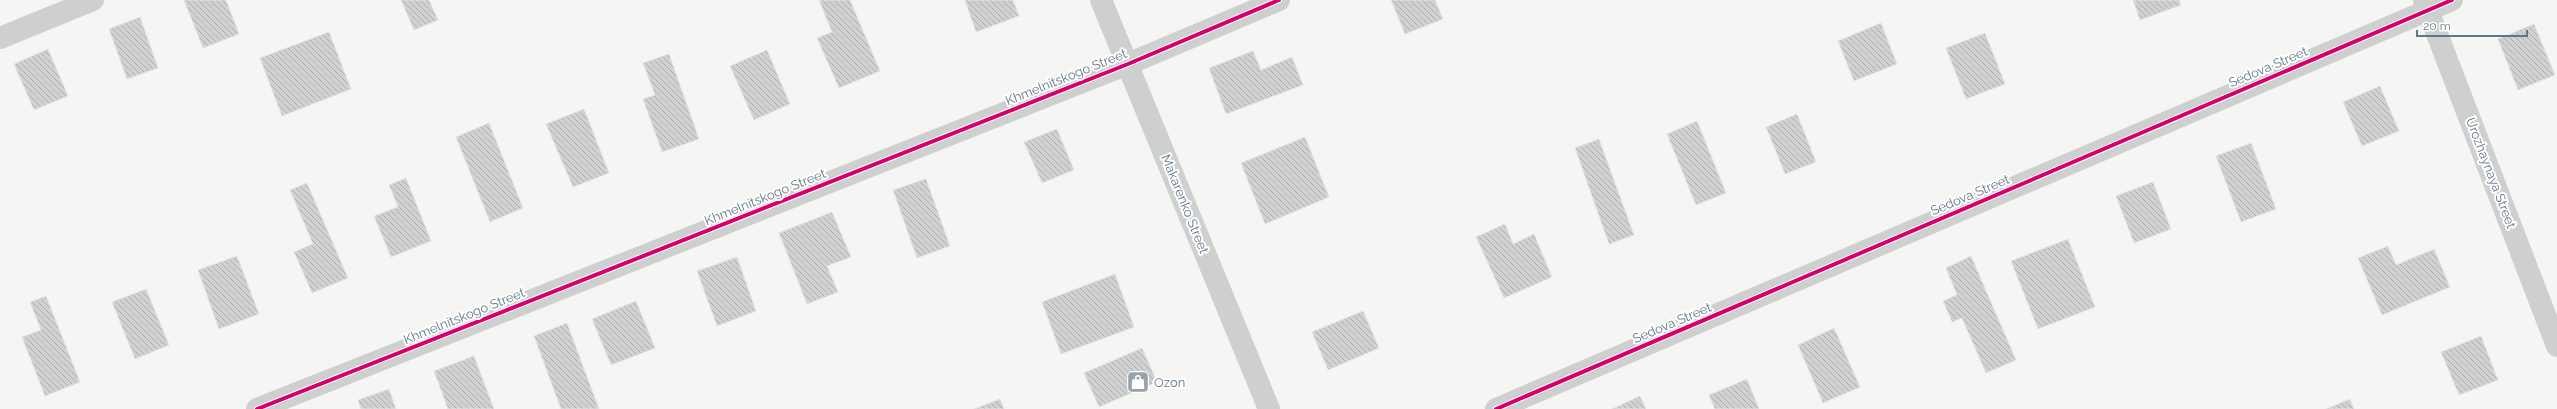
<svg xmlns="http://www.w3.org/2000/svg" width="2557" height="409" viewBox="0 0 2557 409" font-family="Raleway,sans-serif">
	<defs>
		<pattern id="building-back-hatch" width="6" height="6" patternUnits="userSpaceOnUse"><rect width="6" height="6" fill="#d0d1d1"/><path d="M-1 5l2 2M0 0l6 6M5-1l2 2" fill="none" stroke="#acaeaf"/></pattern>
	</defs>
	<rect width="100%" height="100%" fill="#f5f5f3"/>
	<!-- building -->
	<g fill="url(#building-back-hatch)" stroke="#e4e4e3">
		<path d="M 184,0 L 226,0 L 239,34 L 203,48 Z"/>
		<path d="M 401,0 L 429,0 L 438,20 L 414,30 Z"/>
		<path d="M 819,0 L 850,0 L 880,71 L 839,88 L 817,38 L 832,32 Z"/>
		<path d="M 965,0 L 1013,0 L 1019,16 L 976,32 Z"/>
		<path d="M 1391,0 L 1435,0 L 1443,19 L 1405,34 Z"/>
		<path d="M 2133,0 L 2179,0 L 2181,5 L 2140,20 Z"/>
		<path d="M 140,17 L 158,68 L 127,79 L 109,29 Z"/>
		<path d="M 1881,23 L 1897,64 L 1854,81 L 1838,41 Z"/>
		<path d="M 2534,24 L 2555,75 L 2518,90 L 2498,39 Z"/>
		<path d="M 329,32 L 351,89 L 282,116 L 260,58 Z"/>
		<path d="M 1985,33 L 2005,84 L 1966,99 L 1946,48 Z"/>
		<path d="M 48,49 L 68,96 L 34,110 L 14,64 Z"/>
		<path d="M 767,50 L 790,104 L 754,120 L 730,66 Z"/>
		<path d="M 1253,51 L 1261,70 L 1292,57 L 1303,85 L 1226,114 L 1209,68 Z"/>
		<path d="M 669,54 L 699,139 L 662,152 L 643,99 L 655,95 L 643,63 Z"/>
		<path d="M 2380,86 L 2399,131 L 2362,146 L 2343,102 Z"/>
		<path d="M 584,109 L 609,173 L 573,187 L 546,124 Z"/>
		<path d="M 1797,114 L 1816,162 L 1785,174 L 1766,127 Z"/>
		<path d="M 1697,121 L 1726,193 L 1696,205 L 1667,134 Z"/>
		<path d="M 489,123 L 523,208 L 490,222 L 456,137 Z"/>
		<path d="M 1057,129 L 1074,170 L 1042,183 L 1024,142 Z"/>
		<path d="M 1305,137 L 1329,197 L 1265,224 L 1241,163 Z"/>
		<path d="M 1599,139 L 1634,235 L 1609,244 L 1575,148 Z"/>
		<path d="M 2251,143 L 2276,209 L 2241,222 L 2216,156 Z"/>
		<path d="M 406,178 L 431,241 L 391,257 L 374,216 L 398,207 L 389,185 Z"/>
		<path d="M 926,179 L 950,246 L 917,258 L 893,190 Z"/>
		<path d="M 2153,182 L 2171,229 L 2134,243 L 2116,196 Z"/>
		<path d="M 307,183 L 348,278 L 312,293 L 294,252 L 313,244 L 290,190 Z"/>
		<path d="M 832,212 L 851,257 L 827,266 L 838,292 L 807,304 L 779,233 Z"/>
		<path d="M 1505,224 L 1513,244 L 1534,234 L 1552,277 L 1504,298 L 1476,237 Z"/>
		<path d="M 2068,239 L 2095,307 L 2038,329 L 2011,261 Z"/>
		<path d="M 2388,246 L 2396,265 L 2434,249 L 2450,287 L 2382,315 L 2358,258 Z"/>
		<path d="M 237,256 L 259,314 L 219,329 L 198,270 Z"/>
		<path d="M 1971,256 L 2016,360 L 1986,373 L 1962,318 L 1952,322 L 1943,301 L 1957,295 L 1946,268 Z"/>
		<path d="M 737,257 L 756,311 L 717,326 L 697,271 Z"/>
		<path d="M 1115,274 L 1134,327 L 1061,354 L 1042,302 Z"/>
		<path d="M 146,289 L 169,345 L 135,359 L 112,302 Z"/>
		<path d="M 46,296 L 80,382 L 45,396 L 22,337 L 41,330 L 30,302 Z"/>
		<path d="M 636,301 L 655,348 L 611,365 L 592,319 Z"/>
		<path d="M 1363,311 L 1379,348 L 1328,370 L 1312,332 Z"/>
		<path d="M 567,323 L 599,409 L 561,409 L 534,336 Z"/>
		<path d="M 1834,328 L 1860,387 L 1823,403 L 1798,345 Z"/>
		<path d="M 2481,336 L 2498,380 L 2459,395 L 2441,352 Z"/>
		<path d="M 1142,348 L 1157,382 L 1099,407 L 1084,373 Z"/>
		<path d="M 474,356 L 494,409 L 448,409 L 434,371 Z"/>
		<path d="M 1747,379 L 1759,409 L 1715,409 L 1709,395 Z"/>
		<path d="M 389,389 L 396,409 L 361,409 L 358,400 Z"/>
		<path d="M 1640,396 L 1646,409 L 1612,409 Z"/>
		<path d="M 1000,399 L 1004,409 L 974,409 Z"/>
		<path d="M 2350,399 L 2354,409 L 2326,409 Z"/>
	</g>
	<g fill="none" stroke-linecap="round" stroke-linejoin="round">
		<!-- minor -->
		<g stroke="#ced0d0" stroke-width="22">
			<path d="M 1101,0 L 1269,409"/>
			<path d="M 2424,0 L 2557,346"/>
			<path d="M 0,38 L 93,0"/>
			<path d="M 257,409 L 1128,64 L 1279,0"/>
			<path d="M 1496,409 L 2452,0"/>
		</g>
		<!-- cycleway casing -->
		<g stroke="#fff" stroke-width="6">
			<g id="cycleway">
				<path d="M 257,409 L 1128,64 L 1279,0"/>
				<path d="M 1496,409 L 2452,0"/>
			</g>
		</g>
		<!-- cycleway -->
		<use href="#cycleway" stroke="#d6006c" stroke-width="4"/>
	</g>
	<!-- icons -->
	<defs>
		<g id="shop-square" transform="scale(1.15)"><rect x="-9" y="-9" width="18" height="18" rx="4" fill="#95a3ac" stroke="#fff"/><path d="M-5-2.5h2.3a2.7 3.5 0 0 1 5.4 0H5L5.5 6h-11ZM-1.5-2.5h3a1.5 2.3 0 0 0-3 0Z" fill="#fff"/></g>
	</defs>
	<g fill-rule="evenodd">
		<use href="#shop-square" x="1138" y="382"/>
	</g>
	<g text-anchor="middle" dominant-baseline="central" stroke-width="4" stroke-linejoin="round" paint-order="stroke">
		<!-- street labels -->
		<g font-size="13" fill="#627786" stroke="#fff">
			<text transform="translate(2268 67) rotate(-23)">Sedova Street</text>
			<text transform="translate(1066 77) rotate(-22)">Khmelnitskogo Street</text>
			<text transform="translate(2491 173) rotate(69)">Urozhaynaya Street</text>
			<text transform="translate(1970 195) rotate(-23)">Sedova Street</text>
			<text transform="translate(765 197) rotate(-22)">Khmelnitskogo Street</text>
			<text transform="translate(1185 204) rotate(68)">Makarenko Street</text>
			<text transform="translate(464 316) rotate(-22)">Khmelnitskogo Street</text>
			<text transform="translate(1672 323) rotate(-23)">Sedova Street</text>
		</g>
		<!-- poi labels -->
		<g font-size="13" fill="#627786" stroke="#fff" text-anchor="start">
			<text x="1154" y="382">Ozon</text>
		</g>
	</g>
	<!-- scale -->
	<path d="M2417 30v6h110v-6" fill="none" stroke="#627786" stroke-width="2"/>
	<text x="2423" y="30" font-size="12" fill="#627786" stroke="#ffffff" stroke-width="3" paint-order="stroke">20 m</text>
</svg>
